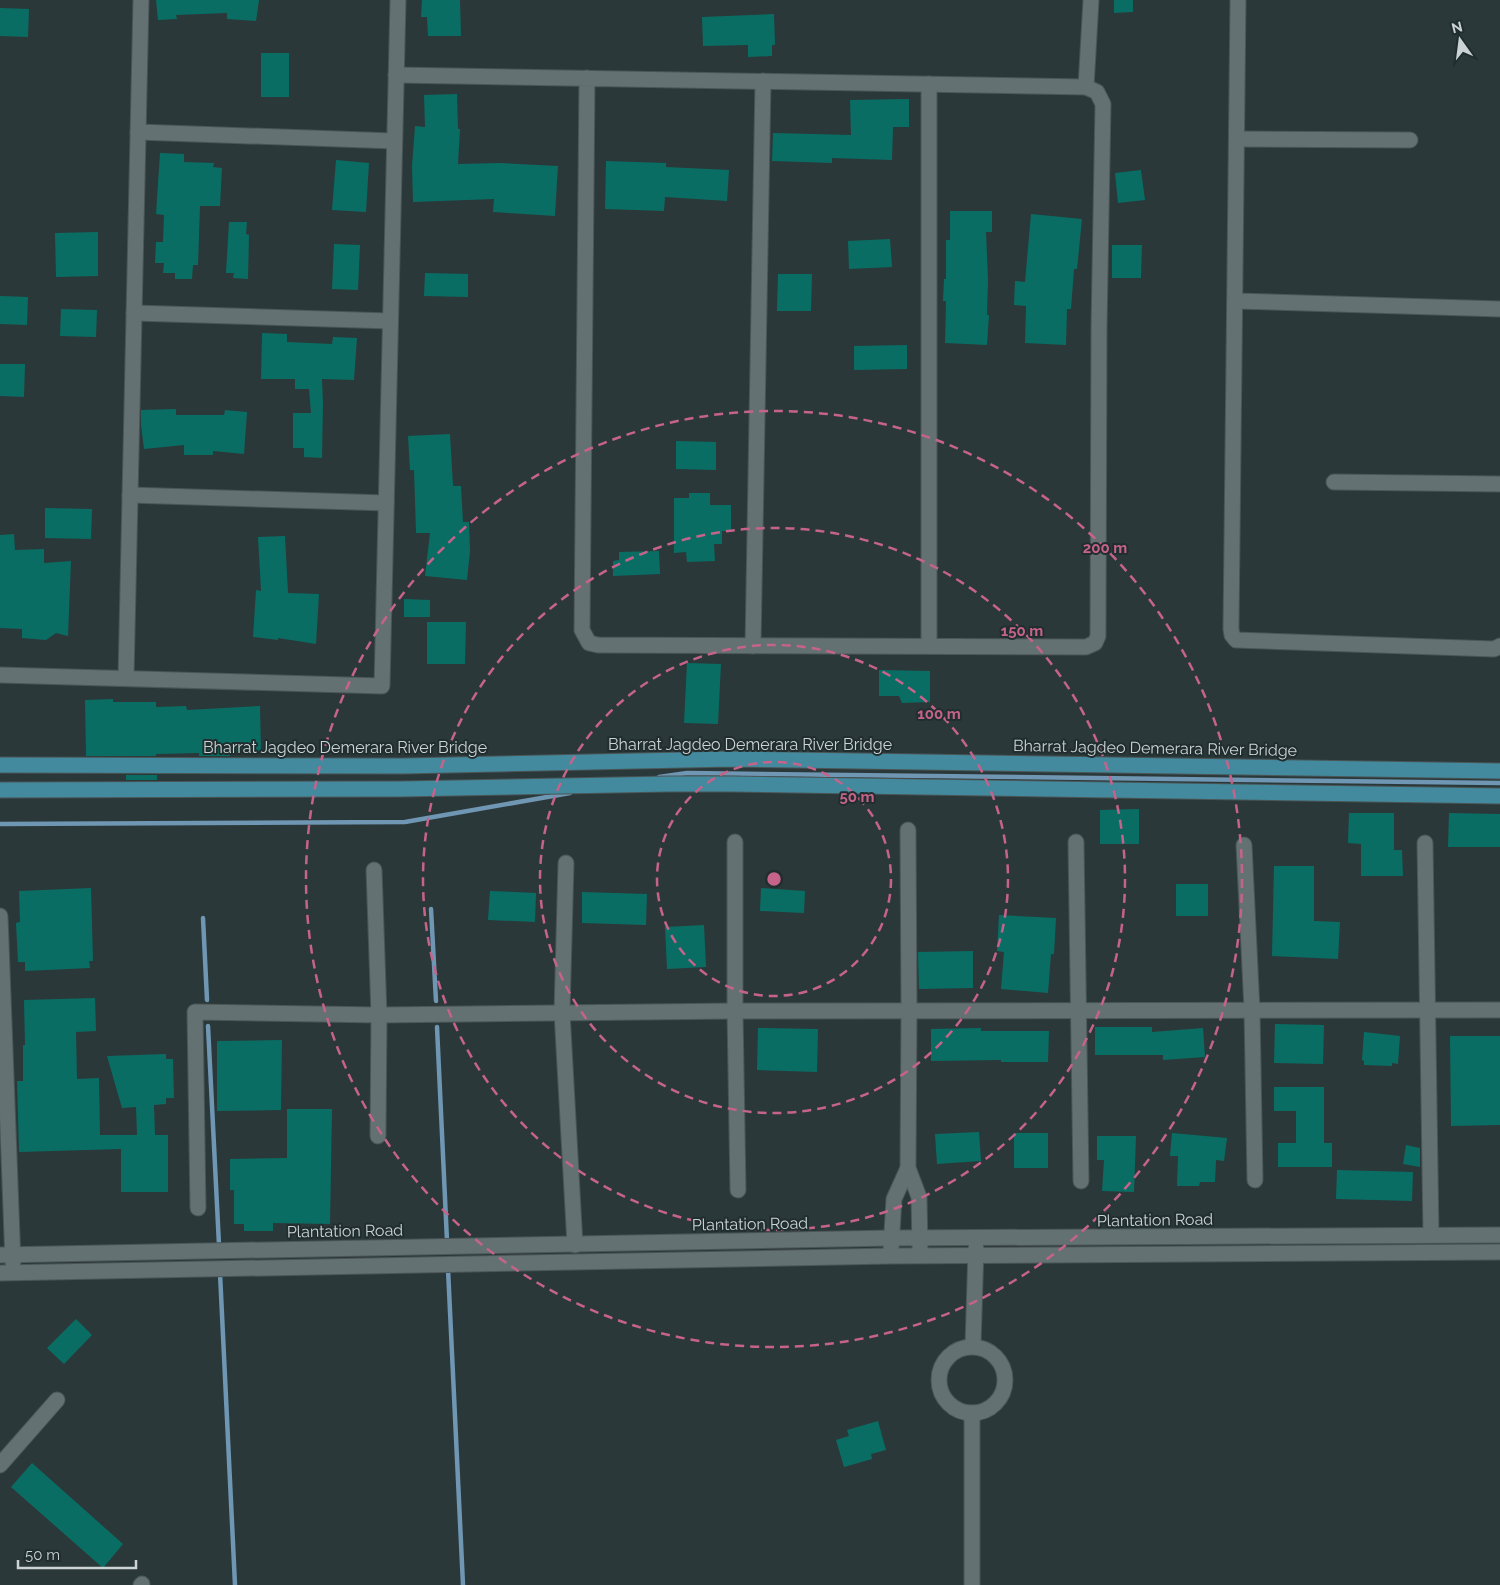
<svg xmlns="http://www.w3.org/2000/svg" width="1500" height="1585" viewBox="0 0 1500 1585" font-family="Raleway,sans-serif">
	<rect width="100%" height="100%" fill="#2b3839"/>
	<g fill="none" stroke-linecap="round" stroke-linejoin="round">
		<!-- stream -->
		<g stroke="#6f96b2" stroke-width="4.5">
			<path d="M 659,777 L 687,773 L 1500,783"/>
			<path d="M 0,824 L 405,822 L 570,793"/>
			<path d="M 431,909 L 436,1001"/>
			<path d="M 203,918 L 207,1000"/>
			<path d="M 208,1026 L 219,1245"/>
			<path d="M 437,1027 L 447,1241"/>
			<path d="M 448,1269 L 463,1585"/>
			<path d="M 220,1273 L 235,1585"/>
		</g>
	</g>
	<!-- building -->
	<g fill="#0a6d64">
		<path d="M 156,0 L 259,0 L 256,21 L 227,19 L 227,13 L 176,15 L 177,19 L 158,20 Z"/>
		<path d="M 422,0 L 460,0 L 461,36 L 428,36 L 427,17 L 421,17 Z"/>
		<path d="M 1114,0 L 1133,0 L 1133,12 L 1114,13 Z"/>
		<path d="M 0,8 L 29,9 L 28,37 L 0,36 Z"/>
		<path d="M 774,14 L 775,45 L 772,45 L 772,56 L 748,57 L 748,45 L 703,46 L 702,17 Z"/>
		<rect x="261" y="53" width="28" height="44"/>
		<path d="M 457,94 L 458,129 L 460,129 L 458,164 L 500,163 L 558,166 L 555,216 L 493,212 L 494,199 L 413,202 L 412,166 L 415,126 L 425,127 L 424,95 Z"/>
		<path d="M 909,99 L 909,127 L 893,127 L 892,160 L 832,158 L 832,163 L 772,161 L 773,133 L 851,135 L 850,100 Z"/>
		<path d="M 160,153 L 184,154 L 184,162 L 214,163 L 213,167 L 222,168 L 220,206 L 200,206 L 198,265 L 193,265 L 192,279 L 175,279 L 175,273 L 163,273 L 164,263 L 155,263 L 156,242 L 163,242 L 164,215 L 156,214 Z"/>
		<path d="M 336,160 L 369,163 L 366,212 L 332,210 Z"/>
		<path d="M 606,161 L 666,163 L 666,167 L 729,170 L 727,201 L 665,197 L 664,211 L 605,209 Z"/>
		<path d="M 1141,170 L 1145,200 L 1118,203 L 1115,173 Z"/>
		<path d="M 950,211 L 992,211 L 992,232 L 986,232 L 988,280 L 987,315 L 989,315 L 987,345 L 945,343 L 946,301 L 943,301 L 944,279 L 946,279 L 946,240 L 950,240 Z"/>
		<path d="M 1031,214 L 1082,219 L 1077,269 L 1074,269 L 1071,309 L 1067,309 L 1066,345 L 1025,343 L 1026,306 L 1014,305 L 1015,281 L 1025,282 Z"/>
		<path d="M 229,222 L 247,222 L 246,234 L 249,235 L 248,279 L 233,278 L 234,273 L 226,273 Z"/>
		<path d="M 98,232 L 98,276 L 56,277 L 55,233 Z"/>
		<path d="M 890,239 L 892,267 L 849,269 L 848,241 Z"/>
		<path d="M 334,244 L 360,245 L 358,290 L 332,289 Z"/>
		<path d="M 1112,245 L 1142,245 L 1141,278 L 1112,278 Z"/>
		<path d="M 425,273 L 468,274 L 468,297 L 424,296 Z"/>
		<path d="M 778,274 L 812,274 L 811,311 L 777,311 Z"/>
		<path d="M 0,296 L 28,297 L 27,325 L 0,324 Z"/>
		<path d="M 61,309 L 97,310 L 96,337 L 60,336 Z"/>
		<path d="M 262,333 L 287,334 L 287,342 L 332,344 L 333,337 L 357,338 L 354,380 L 322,379 L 323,404 L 322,458 L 304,457 L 304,448 L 293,448 L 293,413 L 311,413 L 309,389 L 295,389 L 295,379 L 261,379 Z"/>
		<path d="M 907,345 L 907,369 L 854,370 L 854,346 Z"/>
		<path d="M 0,364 L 25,364 L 24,397 L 0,396 Z"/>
		<path d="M 176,409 L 176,415 L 224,415 L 225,410 L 247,412 L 244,454 L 213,451 L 213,455 L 184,455 L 184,445 L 144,449 L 141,425 L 141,410 Z"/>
		<path d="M 450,434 L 453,486 L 461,486 L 463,522 L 469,522 L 470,551 L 467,580 L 425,576 L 430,533 L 416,533 L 414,470 L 410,470 L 408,436 Z"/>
		<path d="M 676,441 L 716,442 L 716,470 L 676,469 Z"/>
		<path d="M 689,493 L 710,493 L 710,505 L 731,505 L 731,531 L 722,531 L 722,544 L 714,544 L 715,561 L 687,562 L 686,552 L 674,553 L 674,498 L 689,498 Z"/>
		<path d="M 45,508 L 92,509 L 91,539 L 45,538 Z"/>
		<path d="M 14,534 L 15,550 L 44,549 L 44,563 L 71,561 L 68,636 L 56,633 L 46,640 L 22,638 L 22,629 L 0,628 L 0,535 Z"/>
		<path d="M 285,536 L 288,593 L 319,594 L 316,644 L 278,638 L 278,640 L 253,637 L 256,590 L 261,591 L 258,537 Z"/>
		<path d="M 659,551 L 660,574 L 613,576 L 613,561 L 619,560 L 619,552 Z"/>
		<path d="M 404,599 L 430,600 L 430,617 L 404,617 Z"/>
		<path d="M 427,622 L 466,622 L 465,664 L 427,664 Z"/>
		<path d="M 687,663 L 721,664 L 718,724 L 684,723 Z"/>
		<path d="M 879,670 L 930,671 L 930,702 L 902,703 L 899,696 L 879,696 Z"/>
		<path d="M 113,699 L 113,702 L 156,702 L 156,707 L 186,706 L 187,710 L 260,706 L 261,751 L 230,752 L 230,756 L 199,756 L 199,753 L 156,754 L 156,756 L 86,756 L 85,700 Z"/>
		<rect x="126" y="775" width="31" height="5"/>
		<path d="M 1139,809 L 1139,844 L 1100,844 L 1100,810 Z"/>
		<path d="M 1349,813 L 1394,813 L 1394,850 L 1402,850 L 1403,876 L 1361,876 L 1361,844 L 1348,843 Z"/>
		<path d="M 1449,813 L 1500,814 L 1500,847 L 1448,847 Z"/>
		<path d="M 1274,866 L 1314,866 L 1314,921 L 1340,922 L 1338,959 L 1272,956 Z"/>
		<rect x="1176" y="884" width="32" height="32"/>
		<path d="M 91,888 L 93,961 L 89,961 L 90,968 L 25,971 L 25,962 L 18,962 L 16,923 L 20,922 L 19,891 Z"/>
		<path d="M 761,888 L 805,891 L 804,913 L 760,911 Z"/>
		<path d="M 490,891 L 536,893 L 535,922 L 488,920 Z"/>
		<path d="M 582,892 L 647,894 L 646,925 L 582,923 Z"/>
		<path d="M 999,915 L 1056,918 L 1054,954 L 1051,954 L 1048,993 L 1001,989 L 1004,952 L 997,951 Z"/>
		<path d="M 704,925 L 706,967 L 667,969 L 665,927 Z"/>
		<path d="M 973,951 L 973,988 L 919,989 L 918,952 Z"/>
		<path d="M 95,998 L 96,1031 L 76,1032 L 77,1079 L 99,1078 L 100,1135 L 137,1135 L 136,1107 L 122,1108 L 107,1056 L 166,1054 L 166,1059 L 173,1059 L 174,1098 L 166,1098 L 166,1104 L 154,1105 L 155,1135 L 168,1135 L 168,1192 L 121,1192 L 121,1149 L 19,1152 L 17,1081 L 23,1081 L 23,1045 L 25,1045 L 24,1000 Z"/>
		<path d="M 1275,1024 L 1324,1025 L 1323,1064 L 1274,1063 Z"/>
		<path d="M 1095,1027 L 1152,1027 L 1152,1032 L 1203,1028 L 1205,1057 L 1163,1060 L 1163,1055 L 1095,1055 Z"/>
		<path d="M 758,1028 L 818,1029 L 817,1072 L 757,1070 Z"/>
		<path d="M 981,1028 L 981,1031 L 1049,1031 L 1048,1062 L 1001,1062 L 1001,1060 L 931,1061 L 931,1029 Z"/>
		<path d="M 1364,1032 L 1400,1036 L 1398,1064 L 1392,1063 L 1392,1066 L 1364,1065 L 1364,1061 L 1362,1060 Z"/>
		<path d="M 1450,1036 L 1500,1036 L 1500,1125 L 1451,1126 Z"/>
		<path d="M 282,1040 L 281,1110 L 217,1111 L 217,1041 Z"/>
		<path d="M 1274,1087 L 1324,1087 L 1324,1143 L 1332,1143 L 1332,1167 L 1278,1167 L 1278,1143 L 1296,1143 L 1296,1111 L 1274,1111 Z"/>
		<path d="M 287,1109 L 332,1109 L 330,1224 L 273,1223 L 273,1231 L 244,1231 L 244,1224 L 234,1224 L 234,1190 L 230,1190 L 230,1159 L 287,1158 Z"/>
		<path d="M 979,1132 L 981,1161 L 937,1164 L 935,1134 Z"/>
		<rect x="1014" y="1133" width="34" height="35"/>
		<path d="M 1172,1133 L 1227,1138 L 1224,1161 L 1216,1160 L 1215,1182 L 1200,1182 L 1199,1186 L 1177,1186 L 1178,1156 L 1170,1156 Z"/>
		<path d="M 1097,1136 L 1136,1136 L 1134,1192 L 1102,1191 L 1104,1160 L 1097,1160 Z"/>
		<path d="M 1406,1145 L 1420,1148 L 1420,1167 L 1403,1164 Z"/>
		<path d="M 1337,1170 L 1413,1172 L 1412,1201 L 1336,1199 Z"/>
		<path d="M 76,1319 L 92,1335 L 64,1364 L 47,1348 Z"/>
		<path d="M 878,1421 L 886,1450 L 871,1454 L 872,1459 L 844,1467 L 836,1440 L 849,1436 L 847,1430 Z"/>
		<path d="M 32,1463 L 123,1544 L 103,1568 L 11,1487 Z"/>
	</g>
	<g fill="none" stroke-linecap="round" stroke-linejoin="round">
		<!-- minor casing -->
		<g stroke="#4a5556" stroke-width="17">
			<g id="minor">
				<path d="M 1238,0 L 1231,629 L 1232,635 L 1236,640 L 1494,649 L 1500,646"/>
				<path d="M 396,75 L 1086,87 L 1097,92 L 1103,104 L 1099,328 L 1098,636 L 1095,643 L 1086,647 L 598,645 L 589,643 L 582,630 L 587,78"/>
				<path d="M 1086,87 L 1091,0"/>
				<path d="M 138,132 L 394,141"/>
				<path d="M 1237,139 L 1410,140"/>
				<path d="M 1235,301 L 1500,309"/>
				<path d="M 134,313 L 390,321"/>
				<path d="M 1334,482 L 1500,484"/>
				<path d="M 130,495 L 386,503"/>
				<path d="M 753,646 L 763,81"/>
				<path d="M 929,646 L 929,84"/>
				<path d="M 0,675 L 382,686 L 398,0"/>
				<path d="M 126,678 L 141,0"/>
				<path d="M 908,830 L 909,1011 L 908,1168 L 919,1197 L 920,1249"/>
				<path d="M 735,842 L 735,1011 L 738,1190"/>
				<path d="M 1076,842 L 1081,1181"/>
				<path d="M 1425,843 L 1431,1234"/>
				<path d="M 1244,845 L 1252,1010 L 1255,1180"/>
				<path d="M 566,863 L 562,1012 L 575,1245"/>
				<path d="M 374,870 L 379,1015 L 378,1136"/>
				<path d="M 0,916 L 13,1263"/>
				<path d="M 198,1208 L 195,1012 L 379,1015 L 735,1011 L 1500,1010"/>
				<path d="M 891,1249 L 894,1199 L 908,1168"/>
				<path d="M 0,1255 L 891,1238 L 1500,1235"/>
				<path d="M 0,1273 L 891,1256 L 1500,1252"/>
				<path d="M 973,1346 L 976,1248"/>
				<circle cx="972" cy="1380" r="33"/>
				<path d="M 0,1465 L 57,1400"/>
				<path d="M 141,1585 L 142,1584"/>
				<path d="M 972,1585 L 972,1413"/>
			</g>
		</g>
		<!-- major casing -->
		<g stroke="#4a5556" stroke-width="17">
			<g id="major">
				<path d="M 0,765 L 403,766 L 731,759 L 1500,771"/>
				<path d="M 0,790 L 401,789 L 669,784 L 731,784 L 1500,796"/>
			</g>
		</g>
		<!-- minor -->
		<use href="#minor" stroke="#637172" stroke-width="15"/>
		<!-- major -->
		<use href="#major" stroke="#438a9e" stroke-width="15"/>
	</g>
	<!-- distance rings -->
	<g fill="none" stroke="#c6638b" stroke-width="2.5" stroke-dasharray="9 6">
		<circle cx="774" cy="879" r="117"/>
		<circle cx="774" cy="879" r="234"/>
		<circle cx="774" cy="879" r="351"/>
		<circle cx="774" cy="879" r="468"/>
	</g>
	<g text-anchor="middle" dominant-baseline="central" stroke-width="4" stroke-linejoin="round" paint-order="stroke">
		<!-- street labels -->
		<g font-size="16" fill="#cbd3d4" stroke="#212e2f">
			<text x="750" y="744">Bharrat Jagdeo Demerara River Bridge</text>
			<text x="345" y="747">Bharrat Jagdeo Demerara River Bridge</text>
			<text transform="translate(1155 748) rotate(1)">Bharrat Jagdeo Demerara River Bridge</text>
			<text transform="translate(1155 1220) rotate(-1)">Plantation Road</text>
			<text transform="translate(750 1224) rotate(-1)">Plantation Road</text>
			<text transform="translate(345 1231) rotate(-1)">Plantation Road</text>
		</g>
	</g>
	<circle cx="774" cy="879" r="8" fill="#c6638b" stroke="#212e2f" stroke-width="2.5"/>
	<g font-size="15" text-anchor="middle" font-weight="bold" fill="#c6638b" stroke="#212e2f" stroke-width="4" stroke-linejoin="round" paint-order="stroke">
		<text x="1105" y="553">200 m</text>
		<text x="1022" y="636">150 m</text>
		<text x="939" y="719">100 m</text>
		<text x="857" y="802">50 m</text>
	</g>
	<!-- north arrow -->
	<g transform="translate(1460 40) rotate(346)" stroke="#212e2f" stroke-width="4" paint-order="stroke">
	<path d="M0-4L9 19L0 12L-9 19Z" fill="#cbd3d4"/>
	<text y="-8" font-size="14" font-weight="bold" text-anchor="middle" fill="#cbd3d4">N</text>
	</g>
	<!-- scale -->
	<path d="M18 1560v8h118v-8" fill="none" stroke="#cbd3d4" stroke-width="2.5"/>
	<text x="25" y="1560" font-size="15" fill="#cbd3d4" stroke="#212e2f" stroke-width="4" paint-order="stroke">50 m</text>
</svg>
